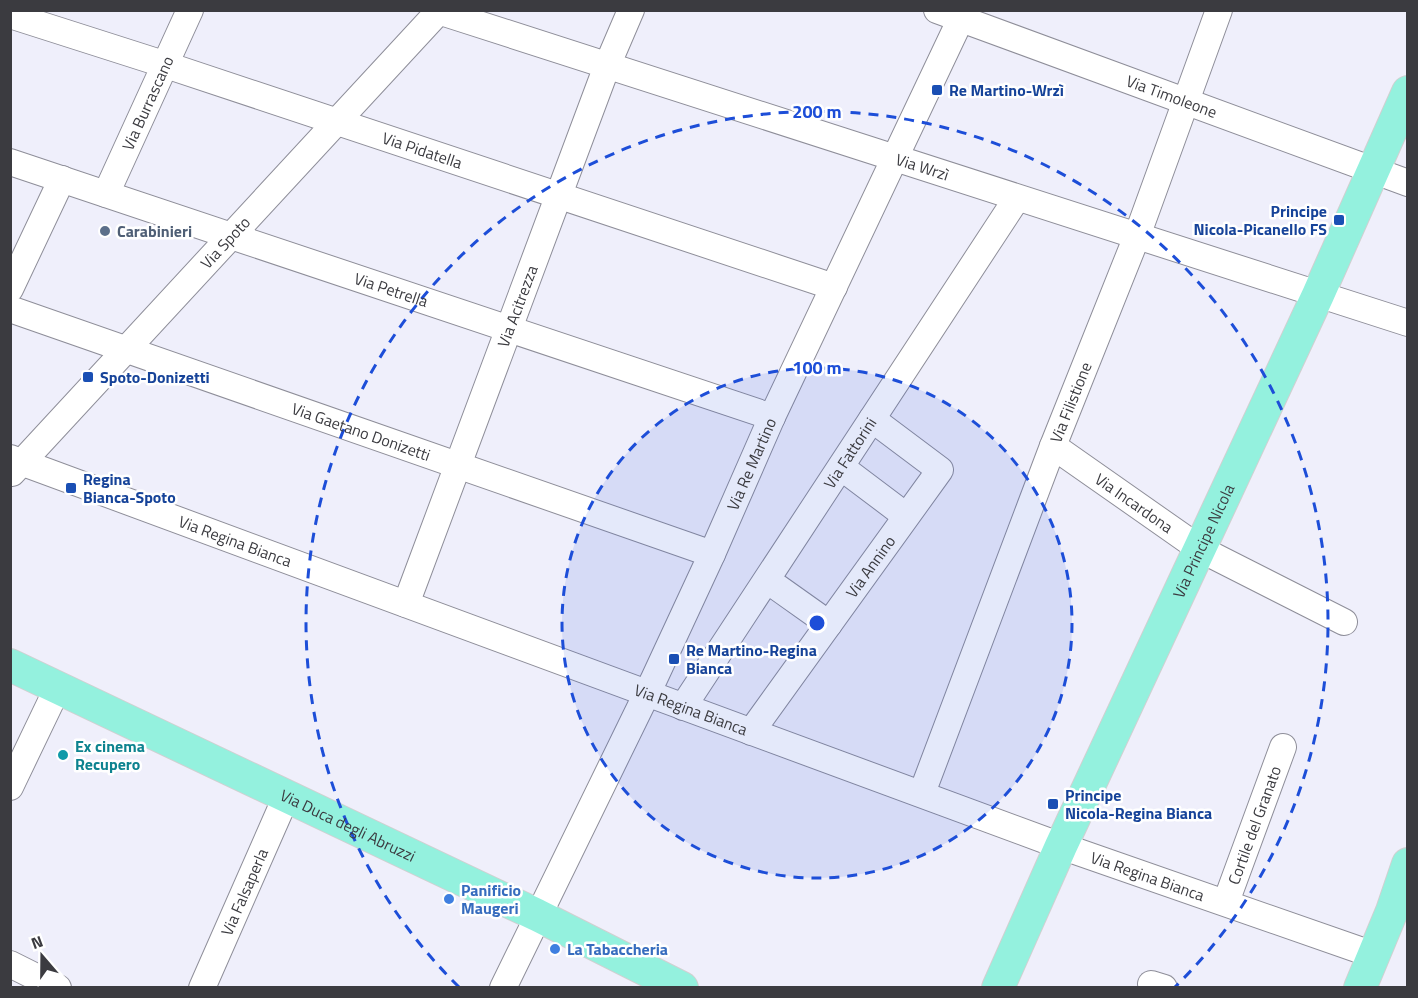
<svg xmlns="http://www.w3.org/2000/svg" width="1418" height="998" viewBox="0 0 1418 998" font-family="'Titillium Web',sans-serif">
	<rect width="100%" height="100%" fill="#efeffb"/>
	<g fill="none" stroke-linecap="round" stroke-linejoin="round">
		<!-- minor casing -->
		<g stroke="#8e8e99" stroke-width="28">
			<g id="minor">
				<path id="s1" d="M 435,10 L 1408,323"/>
				<path id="s2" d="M 937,10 L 1408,183"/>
				<path id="s3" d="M 10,15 L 154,61 L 834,287"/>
				<path id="s4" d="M 10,162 L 772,417"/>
				<path id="s5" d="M 106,194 L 190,10"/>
				<path d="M 10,289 L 62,179"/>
				<path id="s6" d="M 10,309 L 712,554"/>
				<path id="s7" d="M 1053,446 L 1200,549 L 1344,622"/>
				<path id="s8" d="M 10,458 L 1061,846 L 1374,955"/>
				<path d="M 841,467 L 906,516"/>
				<path id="s9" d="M 12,473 L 440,10"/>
				<path d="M 767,580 L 829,624"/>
				<path id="s10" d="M 406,604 L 607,66 L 631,10"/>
				<path id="s11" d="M 683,707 L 1017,198"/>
				<path id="s12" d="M 751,732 L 940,470 L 872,419"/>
				<path d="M 10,787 L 58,687"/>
				<path id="s13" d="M 922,793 L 1053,446 L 1137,236 L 1219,10"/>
				<path id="s14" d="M 1226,902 L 1283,747"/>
				<path d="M 10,964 L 58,988"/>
				<path d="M 1151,984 L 1164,988"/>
				<path id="s15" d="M 202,988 L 286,797"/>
				<path id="s16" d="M 503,988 L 654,679 L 712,554 L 772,417 L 965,10"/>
			</g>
		</g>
		<!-- major casing -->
		<g stroke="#d0d0d1" stroke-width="34">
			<g id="major">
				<path id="s17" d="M 10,665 L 537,915 L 682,988"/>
				<path id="s18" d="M 998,988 L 1061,846 L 1318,295 L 1408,92"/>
				<path d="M 1360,988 L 1392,911 L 1408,864"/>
			</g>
		</g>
		<!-- minor -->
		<use href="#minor" stroke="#fff" stroke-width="26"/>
		<!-- major -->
		<use href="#major" stroke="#94f1de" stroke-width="32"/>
	</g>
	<!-- distance rings -->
	<circle cx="817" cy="623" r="255" fill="#1d4ed8" fill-opacity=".12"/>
	<g fill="none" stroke="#1d4ed8" stroke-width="3" stroke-dasharray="10 8">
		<circle cx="817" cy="623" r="255"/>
		<path d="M459 987A511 511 0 1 1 1175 987"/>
	</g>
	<!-- markers -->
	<g fill="#1a4fb4" stroke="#fff" stroke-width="2">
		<rect x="931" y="84" width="12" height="12" rx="3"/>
		<rect x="1333" y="214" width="12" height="12" rx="3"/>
		<rect x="82" y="371" width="12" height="12" rx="3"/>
		<rect x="65" y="482" width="12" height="12" rx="3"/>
		<rect x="668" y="653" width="12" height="12" rx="3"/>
		<rect x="1047" y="798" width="12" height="12" rx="3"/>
	</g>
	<circle fill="#5c6f8a" stroke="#fff" stroke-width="2" cx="105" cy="231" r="6"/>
	<circle fill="#0f9aa8" stroke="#fff" stroke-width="2" cx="63" cy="755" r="6"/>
	<g fill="#3f7fe0" stroke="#fff" stroke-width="2">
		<circle cx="449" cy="899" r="6"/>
		<circle cx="555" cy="949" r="6"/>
	</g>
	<g text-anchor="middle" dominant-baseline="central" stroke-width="5" stroke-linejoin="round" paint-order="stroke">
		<!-- transit labels -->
		<g font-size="16" font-weight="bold" fill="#164399" stroke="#fff" text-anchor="start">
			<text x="949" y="90">Re Martino-Wrzì</text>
			<text x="1327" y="211" text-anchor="end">Principe<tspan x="1327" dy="18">Nicola-Picanello FS</tspan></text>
			<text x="100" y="377">Spoto-Donizetti</text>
			<text x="83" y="479">Regina<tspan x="83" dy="18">Bianca-Spoto</tspan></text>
			<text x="686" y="650">Re Martino-Regina<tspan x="686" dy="18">Bianca</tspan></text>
			<text x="1065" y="795">Principe<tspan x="1065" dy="18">Nicola-Regina Bianca</tspan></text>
		</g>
		<!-- street labels -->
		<g font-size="16" fill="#3b3b40" stroke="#fff">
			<text stroke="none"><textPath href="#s2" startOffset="250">Via Timoleone</textPath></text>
			<text stroke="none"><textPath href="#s5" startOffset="100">Via Burrascano</textPath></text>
			<text stroke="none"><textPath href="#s3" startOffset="434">Via Pidatella</textPath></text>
			<text stroke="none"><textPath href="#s1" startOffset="512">Via Wrzì</textPath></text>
			<text stroke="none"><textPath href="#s9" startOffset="314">Via Spoto</textPath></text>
			<text stroke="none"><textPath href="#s4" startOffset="402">Via Petrella</textPath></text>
			<text stroke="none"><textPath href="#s10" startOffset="318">Via Acitrezza</textPath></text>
			<text stroke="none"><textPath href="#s13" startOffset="418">Via Filistione</textPath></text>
			<text stroke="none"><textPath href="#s6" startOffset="372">Via Gaetano Donizetti</textPath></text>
			<text stroke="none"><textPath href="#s11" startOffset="304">Via Fattorini</textPath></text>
			<text stroke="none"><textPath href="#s16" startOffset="580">Via Re Martino</textPath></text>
			<text stroke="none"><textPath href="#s7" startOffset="99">Via Incardona</textPath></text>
			<text stroke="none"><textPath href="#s18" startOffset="492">Via Principe Nicola</textPath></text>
			<text stroke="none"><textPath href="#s8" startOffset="240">Via Regina Bianca</textPath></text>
			<text stroke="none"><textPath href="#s12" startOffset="204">Via Annino</textPath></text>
			<text stroke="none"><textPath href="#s8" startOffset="726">Via Regina Bianca</textPath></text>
			<text stroke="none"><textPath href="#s14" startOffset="82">Cortile del Granato</textPath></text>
			<text stroke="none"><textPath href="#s17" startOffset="374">Via Duca degli Abruzzi</textPath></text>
			<text stroke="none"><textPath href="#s8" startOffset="1212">Via Regina Bianca</textPath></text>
			<text stroke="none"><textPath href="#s15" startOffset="105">Via Falsaperla</textPath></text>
		</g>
		<!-- service labels -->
		<g font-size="16" font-weight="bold" fill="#4e5e75" stroke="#fff" text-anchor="start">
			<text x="117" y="231">Carabinieri</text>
		</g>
		<!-- culture labels -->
		<g font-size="16" font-weight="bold" fill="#0d838f" stroke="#fff" text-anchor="start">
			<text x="75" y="746">Ex cinema<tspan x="75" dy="18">Recupero</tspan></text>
		</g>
		<!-- shop labels -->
		<g font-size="16" font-weight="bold" fill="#366cbe" stroke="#fff" text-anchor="start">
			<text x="461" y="890">Panificio<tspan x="461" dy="18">Maugeri</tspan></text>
			<text x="567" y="949">La Tabaccheria</text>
		</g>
	</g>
	<circle cx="817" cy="623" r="9" fill="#1d4ed8" stroke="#fff" stroke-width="3"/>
	<g font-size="18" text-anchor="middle" font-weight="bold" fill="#1d4ed8" stroke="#fff" stroke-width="5" stroke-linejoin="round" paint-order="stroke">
		<text x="817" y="118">200 m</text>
		<text x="817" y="374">100 m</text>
	</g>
	<!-- border -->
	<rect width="1418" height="998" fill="none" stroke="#3b3b40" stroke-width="24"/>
	<!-- north arrow -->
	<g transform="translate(42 956) rotate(340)" stroke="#ffffff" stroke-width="4.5" paint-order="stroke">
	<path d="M0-4.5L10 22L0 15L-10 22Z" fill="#3b3b40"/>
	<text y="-9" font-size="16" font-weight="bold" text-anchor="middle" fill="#3b3b40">N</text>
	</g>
</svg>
